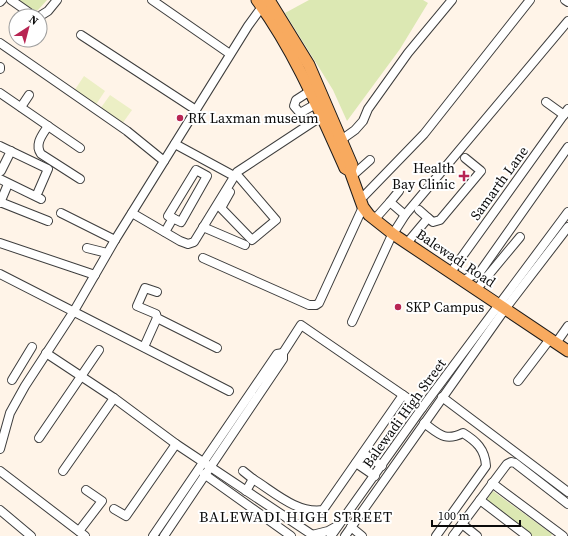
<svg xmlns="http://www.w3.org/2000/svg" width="568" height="536" viewBox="0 0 568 536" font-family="'Source Serif 4',serif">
	<rect width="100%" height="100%" fill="#fff4e8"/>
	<!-- green -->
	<g fill="#dce8b3">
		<path d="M 17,0 L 47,0 L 38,10 L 34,11 Z"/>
		<path d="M 309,0 L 423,0 L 428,3 L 400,49 L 347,121 L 333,90 L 285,13 Z"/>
		<path d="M 493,491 L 552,534 L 551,536 L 532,536 L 485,502 Z"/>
	</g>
	<!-- pitch -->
	<g fill="#ecefc5">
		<path d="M 84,76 L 105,91 L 95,106 L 74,91 Z"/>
		<path d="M 110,95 L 132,110 L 122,124 L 100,109 Z"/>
	</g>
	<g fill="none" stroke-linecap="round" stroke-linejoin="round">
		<!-- minor casing -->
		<g stroke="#3d3d3d" stroke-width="10">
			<g id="minor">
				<path d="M 11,0 L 34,16"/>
				<path d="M 152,0 L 230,54"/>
				<path d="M 565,0 L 568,2"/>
				<path d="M 0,2 L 2,0"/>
				<path d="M 40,16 L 48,11 L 57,0"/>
				<path d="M 81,35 L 196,110"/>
				<path d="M 0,43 L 127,131 L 164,161"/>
				<path d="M 0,67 L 0,69"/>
				<path d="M 310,91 L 296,100 L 294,106 L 300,113 L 316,104"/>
				<path d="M 0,93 L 80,148"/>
				<path d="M 546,102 L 564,115"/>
				<path d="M 21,107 L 29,95"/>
				<path d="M 48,126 C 43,134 34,144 41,154 L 80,179"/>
				<path d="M 341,140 L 355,130 L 363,121 L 368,109 L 408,53 L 452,0"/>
				<path d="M 175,144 L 234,176"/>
				<path d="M 0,146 L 48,169 L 38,192"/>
				<path d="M 196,170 L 207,176 L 181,222 L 168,216 Z"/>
				<path d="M 1,171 L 11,151"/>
				<path d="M 352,176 L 370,160"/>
				<path d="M 0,179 L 41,199"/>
				<path d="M 230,192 L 221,208 L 252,240 L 276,220 L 239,177"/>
				<path d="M 361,199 L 424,134 L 530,0"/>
				<path d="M 0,202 L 48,221"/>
				<path d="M 390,202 L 399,191"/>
				<path d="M 0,203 L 8,184"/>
				<path d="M 419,210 L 428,218"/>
				<path d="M 61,213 L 115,240"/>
				<path d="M 132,213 L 180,241 L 188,244 L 194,242 L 237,172 L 322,116"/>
				<path d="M 374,220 L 390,202 L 405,215"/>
				<path d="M 203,227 L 245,245"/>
				<path d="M 165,232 L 173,218"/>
				<path d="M 0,243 L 95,275"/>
				<path d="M 407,243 L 428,218 L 433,222 L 440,220 L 481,171 L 465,158"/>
				<path d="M 87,248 L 107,253"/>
				<path d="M 203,258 L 309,305 L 316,305 L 319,303 L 363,207"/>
				<path d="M 451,272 L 568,109"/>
				<path d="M 0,274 L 229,391"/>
				<path d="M 463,280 L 480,272 L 568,147"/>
				<path d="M 476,290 L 520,237"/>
				<path d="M 157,292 L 145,288 L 137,306 L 156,314 L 157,318 L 217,348"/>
				<path d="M 352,322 L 391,237 L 405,215 L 568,21"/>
				<path d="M 556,343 L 568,326"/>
				<path d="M 144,347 L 157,318"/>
				<path d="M 46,353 L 114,398 L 176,444 L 314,536"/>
				<path d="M 283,353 L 301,325 L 422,408"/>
				<path d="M 12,380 L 32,347"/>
				<path d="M 518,381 L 550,339"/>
				<path d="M 442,397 L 568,492"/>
				<path d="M 424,423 C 439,434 445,442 463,433 C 476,441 485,449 486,466 L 436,536"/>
				<path d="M 39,438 L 99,350"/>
				<path d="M 0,449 L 10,413 L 25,386 L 74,311 L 115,240 L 248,26 L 264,4"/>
				<path d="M 363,453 L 382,466"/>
				<path d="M 356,463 L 375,476"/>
				<path d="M 0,471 L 85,536"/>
				<path d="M 63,471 L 114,398"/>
				<path d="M 243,471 L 253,479"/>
				<path d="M 204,474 L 291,536"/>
				<path d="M 492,483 L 563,536"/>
				<path d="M 246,491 L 253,479 C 274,492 297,514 323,510 L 403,395"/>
				<path d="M 480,500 L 527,536"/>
				<path d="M 114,509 L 126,516 L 176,444"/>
				<path d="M 0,510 L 31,536"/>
				<path d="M 462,524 L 477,536"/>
				<path d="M 351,527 L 362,536"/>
				<path d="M 79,531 L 102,501 L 86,490"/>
				<path d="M 312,535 L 328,531 L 337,526"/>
				<path d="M 153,536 L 277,354 L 283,353 L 283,359 L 164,536"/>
				<path d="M 331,536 L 422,408 L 568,212"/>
				<path d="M 345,536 L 505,309 L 568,227"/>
				<path d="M 453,536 L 507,464 L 511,462 L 515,463 L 568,504"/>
			</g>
		</g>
		<!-- major casing -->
		<g stroke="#1b1b1b" stroke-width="13">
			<g id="major">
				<path d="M 257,0 C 295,52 319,110 345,168 L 350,171 L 363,207 L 369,215 L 393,234 L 568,351"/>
				<path d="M 269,0 L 309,65 L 352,165 L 350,171"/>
			</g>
		</g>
		<!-- minor -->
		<use href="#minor" stroke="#fff" stroke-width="8"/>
		<!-- major -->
		<use href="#major" stroke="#f8aa5f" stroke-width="11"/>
	</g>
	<!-- markers -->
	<g fill="#b82553" stroke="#fff" stroke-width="1.5">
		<circle cx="180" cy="118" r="4"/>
		<path d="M462 170h4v4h4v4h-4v4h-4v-4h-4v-4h4z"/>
		<circle cx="398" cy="307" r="4"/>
	</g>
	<g text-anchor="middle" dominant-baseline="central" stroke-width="4" stroke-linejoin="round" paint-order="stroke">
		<!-- poi labels -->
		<g font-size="14" fill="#0a0a0a" stroke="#fff" text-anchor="start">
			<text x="188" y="118">RK Laxman museum</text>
			<text x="455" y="168" text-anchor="end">Health<tspan x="455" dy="16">Bay Clinic</tspan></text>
			<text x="406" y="307">SKP Campus</text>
		</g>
		<!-- street labels -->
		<g font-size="14" fill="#0a0a0a" stroke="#fff">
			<text transform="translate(499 183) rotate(-54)">Samarth Lane</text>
			<text transform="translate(456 258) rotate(34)">Balewadi Road</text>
			<text transform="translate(404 413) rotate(-54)">Balewadi High Street</text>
		</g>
		<!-- neighbourhood labels -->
		<g font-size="15" letter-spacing="1" fill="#0a0a0a" stroke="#fff">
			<text x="296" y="516">BALEWADI HIGH STREET</text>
		</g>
	</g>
	<!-- north arrow -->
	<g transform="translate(28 28) rotate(36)"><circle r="19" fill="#ffffff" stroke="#9d9d9d"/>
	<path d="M0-3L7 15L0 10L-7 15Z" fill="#b82553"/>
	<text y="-6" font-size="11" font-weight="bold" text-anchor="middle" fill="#0a0a0a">N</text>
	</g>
	<!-- scale -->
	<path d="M432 520v6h88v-6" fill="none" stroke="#0a0a0a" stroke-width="2"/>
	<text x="438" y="520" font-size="12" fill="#0a0a0a" stroke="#ffffff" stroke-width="3" paint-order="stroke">100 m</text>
</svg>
